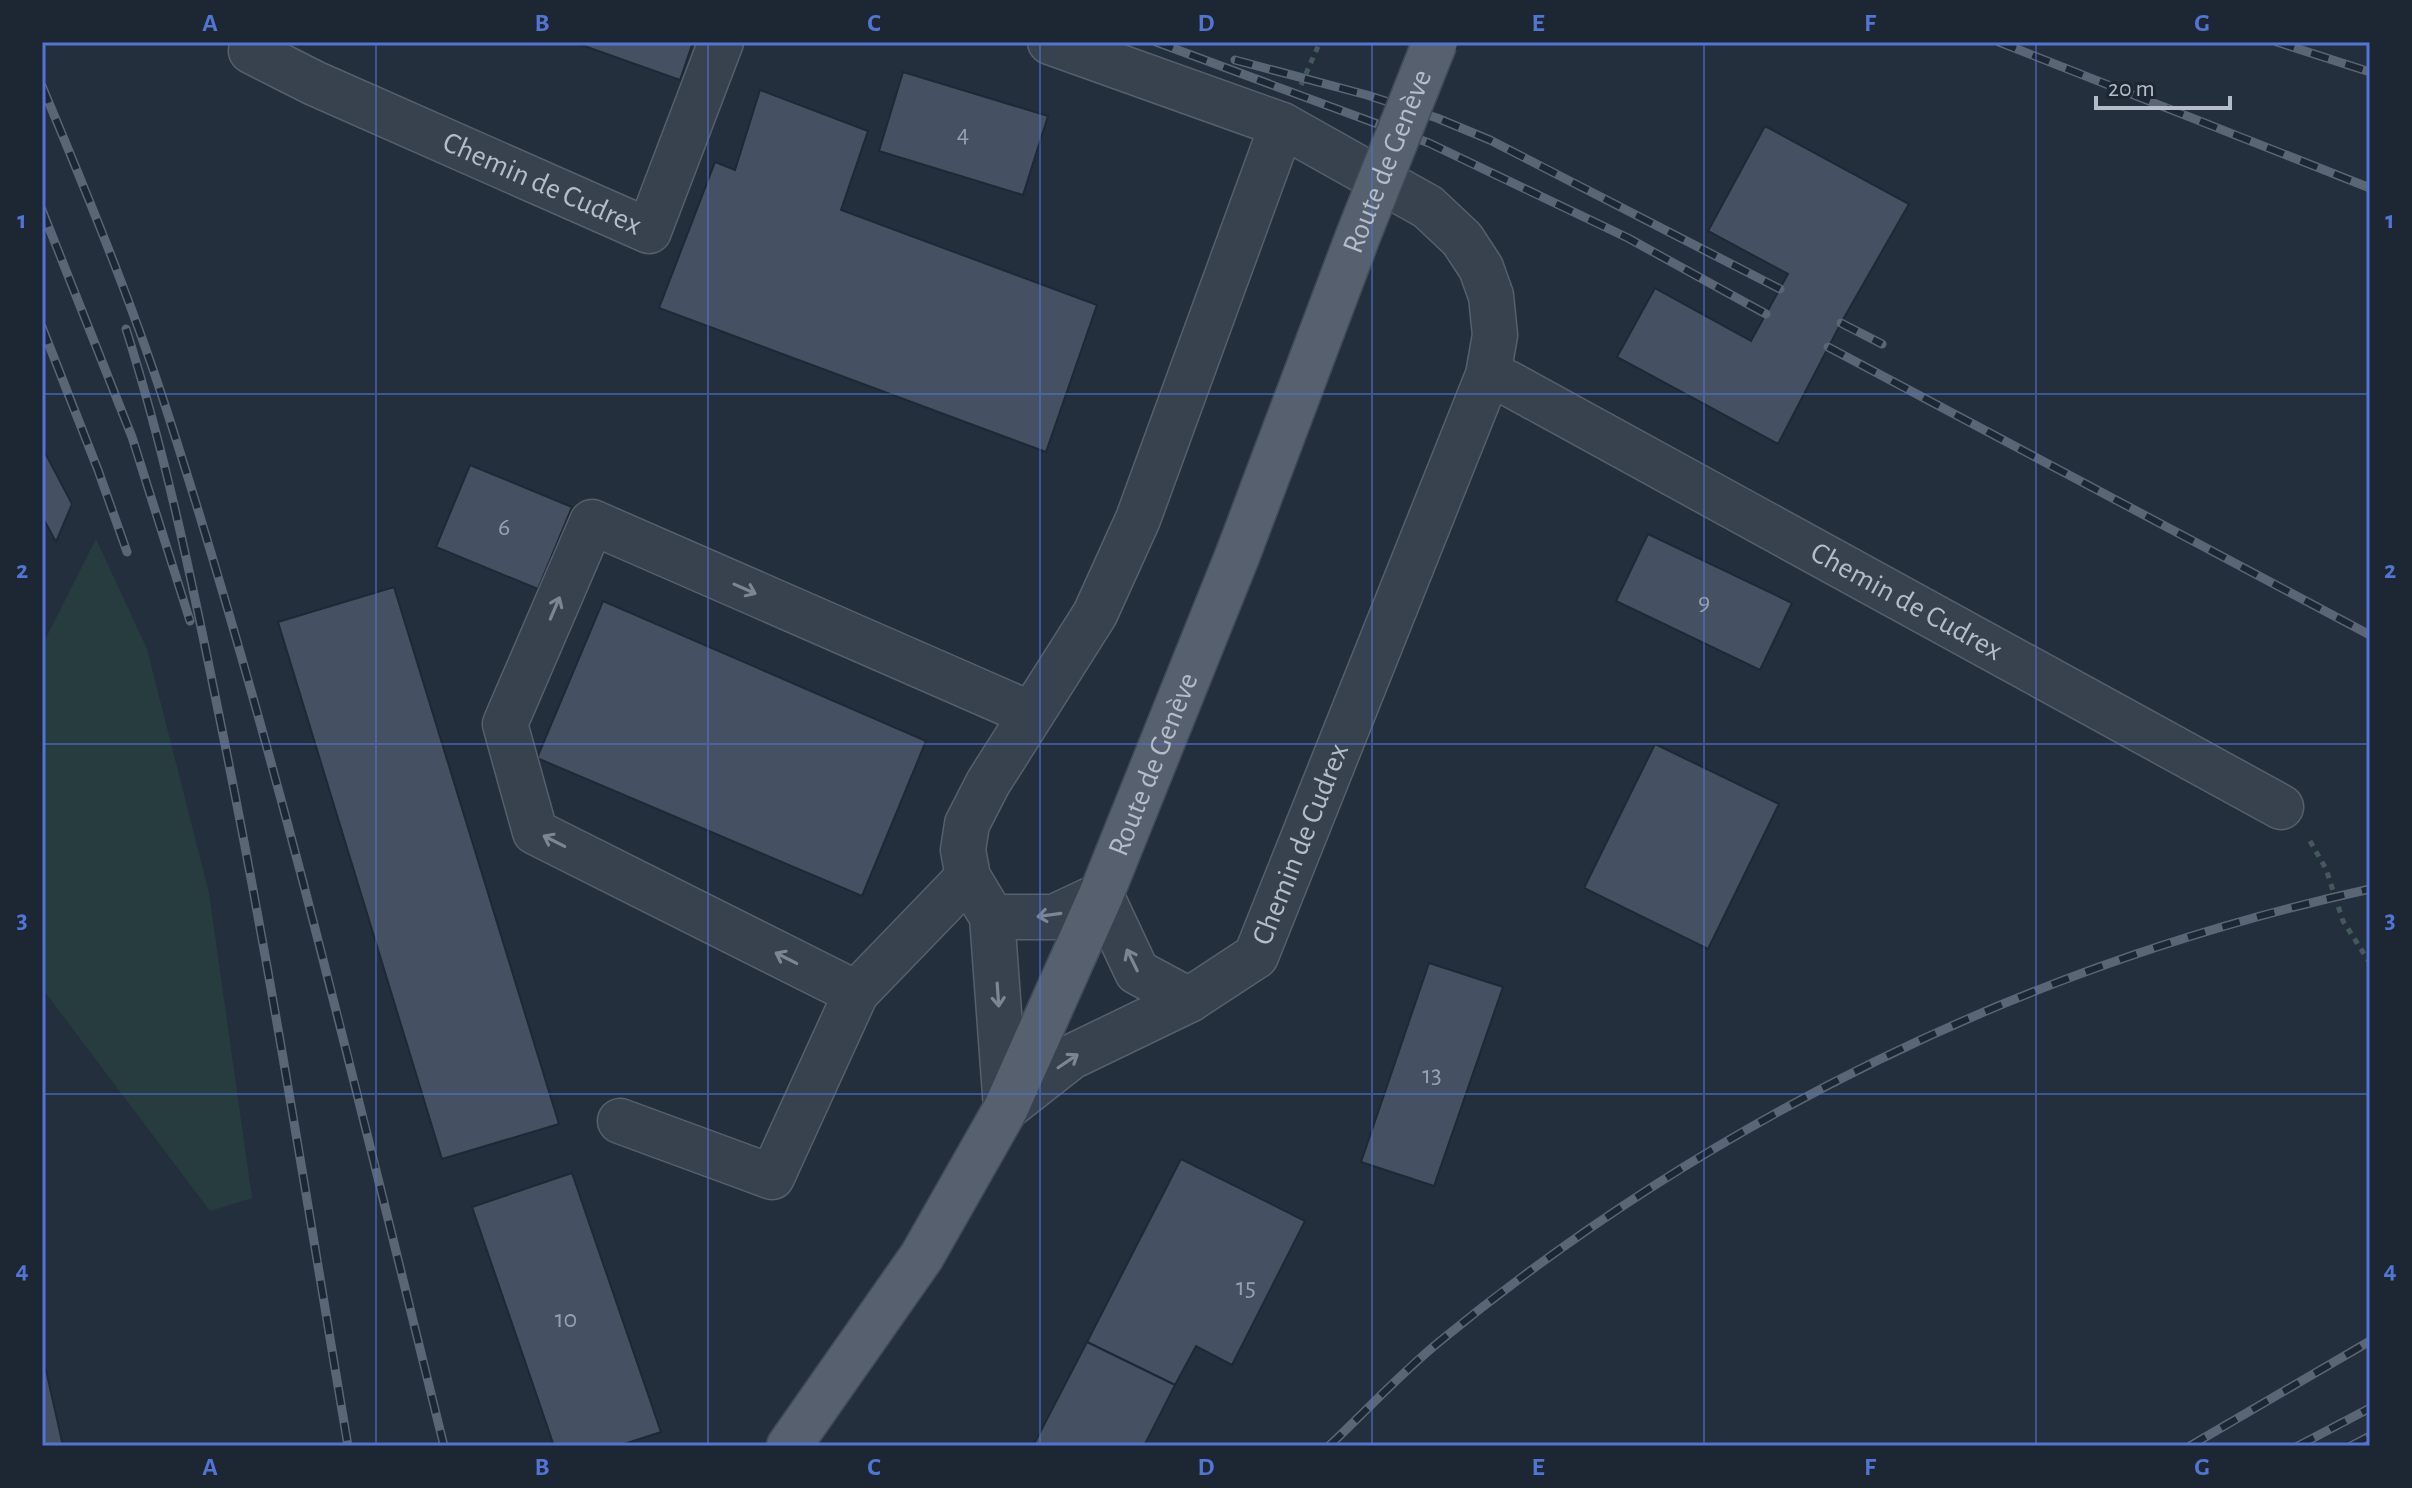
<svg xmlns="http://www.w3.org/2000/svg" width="2412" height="1488" viewBox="0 0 2412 1488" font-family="'Alegreya Sans',sans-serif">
	<rect width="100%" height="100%" fill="#242f3e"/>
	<!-- green -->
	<path fill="#263c3f" d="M 96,539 L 147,649 L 209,893 L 252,1198 L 210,1211 L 42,988 L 42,646 Z"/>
	<!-- building -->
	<g fill="#455162" stroke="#1f2835" stroke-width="2">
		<path d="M 573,42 L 693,42 L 680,80 Z"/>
		<path d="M 903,72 L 1048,116 L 1023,195 L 879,151 Z"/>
		<path d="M 760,90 L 868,131 L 841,210 L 1097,305 L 1046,452 L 659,308 L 715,162 L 735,170 Z"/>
		<path d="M 1765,126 L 1909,204 L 1841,323 L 1778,444 L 1617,357 L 1655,288 L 1751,341 L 1788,274 L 1708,231 Z"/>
		<path d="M 42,447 L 72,504 L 56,542 L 42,516 Z"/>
		<path d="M 470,465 L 572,507 L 538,589 L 436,547 Z"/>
		<path d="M 1648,534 L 1792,603 L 1760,670 L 1616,601 Z"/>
		<path d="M 394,587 L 559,1124 L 442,1159 L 278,622 Z"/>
		<path d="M 603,601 L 926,741 L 862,896 L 537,758 Z"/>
		<path d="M 1655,744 L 1779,804 L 1708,949 L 1584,888 Z"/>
		<path d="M 1429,963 L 1503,987 L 1434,1186 L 1361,1162 Z"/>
		<path d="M 1181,1159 L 1305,1221 L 1232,1365 L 1196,1346 L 1175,1385 L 1087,1342 Z"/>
		<path d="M 572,1173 L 661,1432 L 618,1446 L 554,1446 L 472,1207 Z"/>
		<path d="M 1087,1342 L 1175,1385 L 1144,1446 L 1033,1446 Z"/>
		<path d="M 42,1370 L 46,1370 L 63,1446 L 42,1446 Z"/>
	</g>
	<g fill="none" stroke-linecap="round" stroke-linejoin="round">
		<!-- minor casing -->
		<g stroke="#565f6c" stroke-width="47">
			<g id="minor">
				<path id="s1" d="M 251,51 L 314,83 L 649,231 L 721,42"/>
				<path id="s2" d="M 1488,375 L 1508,383 L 2281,807"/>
				<path d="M 992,917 L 1054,917 L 1101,895 L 1137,972 L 1189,1000"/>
				<path d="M 856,993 L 535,832 L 505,724 L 592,522 L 1031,714"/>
				<path id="s3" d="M 1006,1108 L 1071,1057 L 1189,1000 L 1256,956 L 1488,375 L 1495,335 L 1491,296 L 1481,268 L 1462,239 L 1428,207 L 1282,125 L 1050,42"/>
				<path d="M 1006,1108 L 992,917 L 968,877 L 963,850 L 967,824 L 988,783 L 1095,614 L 1138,519 L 1282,125"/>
				<path d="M 620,1121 L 772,1177 L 856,993 L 968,877"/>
			</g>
		</g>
		<!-- major casing -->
		<g stroke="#414a57" stroke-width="47">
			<g id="major">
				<path id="s4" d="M 789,1446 L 922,1256 L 1006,1108 L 1101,895 L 1238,554"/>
			</g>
		</g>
		<!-- path -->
		<g stroke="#44595c" stroke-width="5" stroke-dasharray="6 6" stroke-linecap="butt">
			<path d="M 1301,85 L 1320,42"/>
			<path d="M 2310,841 L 2326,869 L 2343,921 L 2370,963"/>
		</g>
		<!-- minor -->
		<use href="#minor" stroke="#38414e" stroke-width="44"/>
		<!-- major -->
		<use href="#major" stroke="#56606e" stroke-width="44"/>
		<!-- rail casing -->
		<g stroke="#5a6575" stroke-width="9">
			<g id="rail">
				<path d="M 1156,42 L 1429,143 L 1628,238 L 1766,314"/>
				<path d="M 1999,42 L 2370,188"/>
				<path d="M 2277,42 L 2370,72"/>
				<path d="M 1235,60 L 1367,95 L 1437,118 L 1490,140 L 1780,289"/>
				<path d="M 42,86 C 85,189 128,293 163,399 C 275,743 357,1095 444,1446"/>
				<path d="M 42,210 L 132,437 L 190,621"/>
				<path d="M 1841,323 L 1882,344"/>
				<path d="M 42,327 L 98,470 L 127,552"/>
				<path d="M 126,329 C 166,455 193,586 219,715 C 269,958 307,1202 348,1446"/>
				<path d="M 1828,347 L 2370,635"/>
				<path d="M 1329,1446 C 1365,1412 1400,1374 1439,1342 C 1709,1120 2028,964 2370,889"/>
				<path d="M 2190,1446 L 2370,1341"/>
				<path d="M 2298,1446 L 2370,1408"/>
				<path d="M 2351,1446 L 2370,1436"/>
			</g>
		</g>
		<!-- rail -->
		<use href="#rail" stroke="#1d2633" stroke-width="6" stroke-dasharray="18" stroke-linecap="butt"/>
		<!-- major-bridge casing -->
		<g stroke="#414a57" stroke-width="47" stroke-linecap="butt">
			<g id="major-bridge">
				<path id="s5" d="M 1238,554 L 1358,236 L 1435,42"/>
			</g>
		</g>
		<!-- major-bridge -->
		<use href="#major-bridge" stroke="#56606e" stroke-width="44"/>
	</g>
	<!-- one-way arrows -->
	<defs><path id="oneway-shaft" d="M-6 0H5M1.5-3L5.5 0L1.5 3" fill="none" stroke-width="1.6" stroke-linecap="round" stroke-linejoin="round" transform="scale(2)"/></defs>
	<g stroke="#7c8592">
		<use href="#oneway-shaft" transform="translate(745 589) rotate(24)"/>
		<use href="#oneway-shaft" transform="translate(555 608) rotate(-67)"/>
		<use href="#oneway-shaft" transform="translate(554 841) rotate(-153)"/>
		<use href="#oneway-shaft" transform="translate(1049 915) rotate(172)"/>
		<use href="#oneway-shaft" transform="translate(786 958) rotate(-153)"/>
		<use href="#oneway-shaft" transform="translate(1132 960) rotate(-116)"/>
		<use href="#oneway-shaft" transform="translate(998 995) rotate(86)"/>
		<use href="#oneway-shaft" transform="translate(1068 1061) rotate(-34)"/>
	</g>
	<!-- grid -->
	<path fill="none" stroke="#5274d3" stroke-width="2" stroke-opacity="0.55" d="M 376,42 L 376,1446M 708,42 L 708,1446M 1040,42 L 1040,1446M 1372,42 L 1372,1446M 1704,42 L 1704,1446M 2036,42 L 2036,1446M 42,394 L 2370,394M 42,744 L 2370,744M 42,1094 L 2370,1094"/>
	<g text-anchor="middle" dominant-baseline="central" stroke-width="7" stroke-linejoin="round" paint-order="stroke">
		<!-- number labels -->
		<g font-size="26" fill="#98a1af">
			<text x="963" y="134">4</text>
			<text x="504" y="527">6</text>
			<text x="1704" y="602">9</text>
			<text x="1432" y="1075">13</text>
			<text x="1246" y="1287">15</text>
			<text x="566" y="1319">10</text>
		</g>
		<!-- street labels -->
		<g font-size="30" fill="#b4bcc9" stroke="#1d2633">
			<text stroke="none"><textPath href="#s5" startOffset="420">Route de Genève</textPath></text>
			<text stroke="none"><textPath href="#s1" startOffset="320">Chemin de Cudrex</textPath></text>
			<text stroke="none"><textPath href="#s2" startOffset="476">Chemin de Cudrex</textPath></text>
			<text stroke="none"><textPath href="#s4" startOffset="776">Route de Genève</textPath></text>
			<text stroke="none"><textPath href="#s3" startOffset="414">Chemin de Cudrex</textPath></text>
		</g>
	</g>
	<!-- border -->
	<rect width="2412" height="1488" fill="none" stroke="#1d2633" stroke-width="88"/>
	<!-- scale -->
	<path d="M2096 96v12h134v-12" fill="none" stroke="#b4bcc9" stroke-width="4"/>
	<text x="2108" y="96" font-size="24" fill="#b4bcc9" stroke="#1d2633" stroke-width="6" paint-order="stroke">20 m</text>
	<rect x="44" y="44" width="2324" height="1400" fill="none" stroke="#5274d3" stroke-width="3"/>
	<g font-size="26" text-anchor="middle" font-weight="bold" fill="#5274d3">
		<text x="210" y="31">A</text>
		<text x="542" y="31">B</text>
		<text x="874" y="31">C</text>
		<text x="1206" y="31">D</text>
		<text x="1538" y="31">E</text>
		<text x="1870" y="31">F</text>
		<text x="2202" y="31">G</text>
		<text x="22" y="228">1</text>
		<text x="2390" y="228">1</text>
		<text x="22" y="578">2</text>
		<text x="2390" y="578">2</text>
		<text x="22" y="928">3</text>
		<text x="2390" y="928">3</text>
		<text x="22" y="1278">4</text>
		<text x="2390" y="1278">4</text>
		<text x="210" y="1475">A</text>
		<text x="542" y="1475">B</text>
		<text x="874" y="1475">C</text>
		<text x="1206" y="1475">D</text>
		<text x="1538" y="1475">E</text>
		<text x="1870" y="1475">F</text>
		<text x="2202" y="1475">G</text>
	</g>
</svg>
